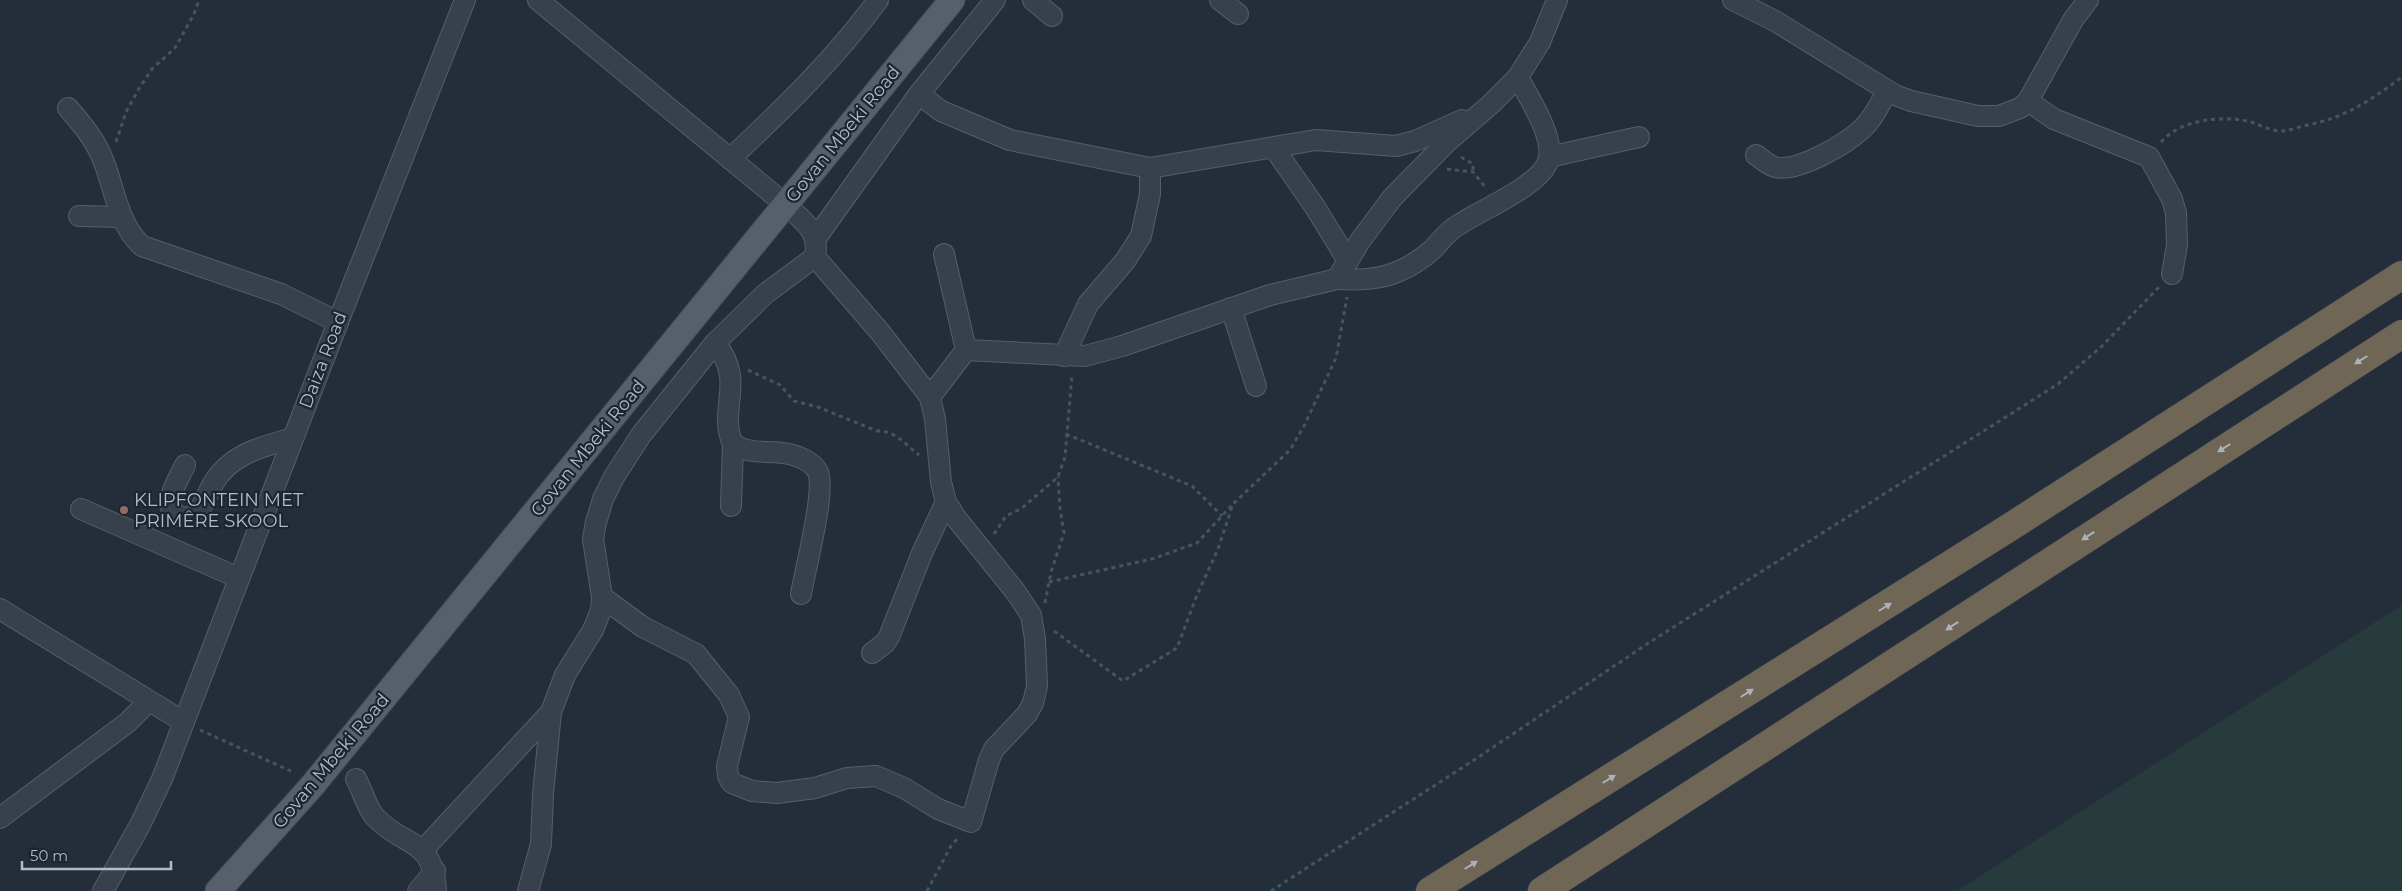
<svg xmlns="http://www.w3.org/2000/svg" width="2402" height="891" viewBox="0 0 2402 891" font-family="Montserrat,sans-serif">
	<rect width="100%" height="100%" fill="#242e3a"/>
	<!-- green -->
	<path fill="#273b3c" d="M 2402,605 L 2402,891 L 1957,891 Z"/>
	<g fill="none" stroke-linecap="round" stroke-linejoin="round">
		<!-- minor casing -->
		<g stroke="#565e69" stroke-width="22">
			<g id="minor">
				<path d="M 1033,0 L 1052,16"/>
				<path d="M 1220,0 L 1238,14"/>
				<path d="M 1733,0 L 1775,21 L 1895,95 L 1911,101 L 1978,116 L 1999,116 L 2020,108 L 2028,101 L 2073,20 L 2088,0"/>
				<path d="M 919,94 L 941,111 L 1010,140 L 1150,168 L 1316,140 L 1396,146 L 1415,141 L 1462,120"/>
				<path d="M 2028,101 L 2054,119 L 2149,157 L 2172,199 L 2176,213 L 2177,245 L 2172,274"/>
				<path d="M 68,108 C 81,123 93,137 101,155 C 115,186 116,222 142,246 L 281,294 L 338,322"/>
				<path d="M 1274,148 L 1315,207 L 1348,261"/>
				<path d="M 1756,155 C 1762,159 1768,165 1775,167 C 1797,173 1846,144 1862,129 C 1873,119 1880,104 1887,91"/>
				<path d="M 1549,157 L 1639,137"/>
				<path d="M 730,159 C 783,109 835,59 878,0"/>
				<path d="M 79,216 L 121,217"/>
				<path d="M 816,238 L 919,94 L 995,0"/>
				<path d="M 944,254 L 966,350"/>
				<path d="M 1337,279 C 1357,280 1378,280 1397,272 C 1409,267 1422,259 1432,250 C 1441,241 1448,230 1460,224 C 1481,210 1541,185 1548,161 C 1556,138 1528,97 1518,77"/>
				<path d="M 1231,308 L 1256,386"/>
				<path d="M 715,343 C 747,382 717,409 733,444 C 749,455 770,450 789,454 C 799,456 813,462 818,472 C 826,491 805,570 801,594"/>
				<path d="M 1064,356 L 1088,304 L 1125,261 L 1141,236 L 1150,194 L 1150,168"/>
				<path d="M 930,397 L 966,350 L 1085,356 L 1122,346 L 1270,295 L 1337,279 L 1360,241 L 1392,198 L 1446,143 L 1491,104 L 1518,77 L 1540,42 L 1557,0"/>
				<path d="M 185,465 C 179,479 159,507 179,516 C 184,518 190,518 194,515 C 203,508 208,492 214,482 C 232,453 262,447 293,438"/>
				<path d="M 731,506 L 733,444"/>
				<path d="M 81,509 L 239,578"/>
				<path d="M 602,597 L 643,627 L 696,654 L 729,695 L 739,717 L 727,766 L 728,776 L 732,783 L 752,791 L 777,793 L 815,788 L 847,778 L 876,776 L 904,788 L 938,809 L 971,822 L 989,760 L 994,749 L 1027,714 L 1033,703 L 1037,686 L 1035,639 L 1031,615 L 1015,591 L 956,518 L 946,502 L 941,482 L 935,419 L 930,397 L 880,332 L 815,257"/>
				<path d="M 0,609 L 184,722"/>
				<path d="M 872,653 L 885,643 L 889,637 L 922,553 L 946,502"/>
				<path d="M 356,779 C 363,791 366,807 375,817 C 405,849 433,836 436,891"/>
				<path d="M 0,818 L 127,723 L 148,702"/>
				<path d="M 422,851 L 551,712"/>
				<path d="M 103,891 L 140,825 L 162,779 L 338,322 L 465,0"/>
				<path d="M 418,891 L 435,871"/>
				<path d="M 528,891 L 541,844 L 543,794 L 551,712 L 565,675 L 593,630 L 601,610 L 602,597 L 593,539 L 596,522 L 603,499 L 614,477 L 641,435 L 715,343 L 765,294 L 815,257 C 820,230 803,221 786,205 L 538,0"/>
			</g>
		</g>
		<!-- major casing -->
		<g stroke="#414954" stroke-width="27">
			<path id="major" d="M 218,891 L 312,786 L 952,0"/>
		</g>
		<!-- highway casing -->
		<g stroke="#434b56" stroke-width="29">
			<g id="highway">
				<path d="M 1430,891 L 2007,529 L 2402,275"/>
				<path d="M 1542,891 C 1830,707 2114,518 2402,334"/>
			</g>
		</g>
		<!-- path -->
		<g stroke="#445659" stroke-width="3" stroke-dasharray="4 4" stroke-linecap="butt">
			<path d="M 116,142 L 126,112 L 140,87 L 152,69 L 175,48 L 194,14 L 199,0"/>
			<path d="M 2161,142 C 2181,119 2223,115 2251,122 C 2260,125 2271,131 2281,131 C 2288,131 2296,128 2303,126 C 2345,118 2368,102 2402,77"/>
			<path d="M 1461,157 L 1473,164 L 1473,172"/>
			<path d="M 1447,169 L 1473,172 L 1486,188"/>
			<path d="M 748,370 L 780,385 L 794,401 L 818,407 L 877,431 C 895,430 906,445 919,455"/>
			<path d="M 1066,434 L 1192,486 L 1222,516"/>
			<path d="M 994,534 L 1006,516 L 1022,508 L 1058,477 L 1065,457 L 1072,375"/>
			<path d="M 1049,582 L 1152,559 L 1197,543 L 1232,505"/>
			<path d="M 1045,603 L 1051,572 L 1064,533 L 1060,509 L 1058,477"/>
			<path d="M 1054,631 L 1123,681 L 1177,648 L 1197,595 L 1218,549 L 1233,504 L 1290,450 L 1304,426 L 1336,358 L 1347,297"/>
			<path d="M 200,730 L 295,773"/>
			<path d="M 927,891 L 951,846 L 958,838"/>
			<path d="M 1271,891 L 1474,760 L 1650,642 L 2058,384 L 2102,346 L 2159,287"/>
		</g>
		<!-- minor -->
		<use href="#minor" stroke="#38404b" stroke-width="20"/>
		<!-- major -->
		<use href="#major" stroke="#565f6b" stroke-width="25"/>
		<!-- highway -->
		<use href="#highway" stroke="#706656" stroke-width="28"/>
	</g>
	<!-- one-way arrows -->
	<defs><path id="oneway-solid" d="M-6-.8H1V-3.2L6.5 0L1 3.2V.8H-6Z" transform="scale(1.25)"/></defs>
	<g fill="#acb2bb">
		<use href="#oneway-solid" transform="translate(2361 360) rotate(148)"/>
		<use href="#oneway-solid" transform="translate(2224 448) rotate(148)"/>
		<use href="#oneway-solid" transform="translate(2088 536) rotate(146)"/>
		<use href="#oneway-solid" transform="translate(1885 607) rotate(-32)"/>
		<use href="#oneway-solid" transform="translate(1952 626) rotate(146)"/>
		<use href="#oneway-solid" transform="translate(1747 693) rotate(-32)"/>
		<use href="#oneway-solid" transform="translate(1609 779) rotate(-32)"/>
		<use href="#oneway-solid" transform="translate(1471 865) rotate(-32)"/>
	</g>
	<!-- markers -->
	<circle fill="#8d6e63" stroke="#1d2530" stroke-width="2" cx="124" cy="510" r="5"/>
	<g text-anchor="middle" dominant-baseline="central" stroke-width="4.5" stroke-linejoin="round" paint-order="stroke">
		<!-- street labels -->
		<g font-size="18" fill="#b3bbc6" stroke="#1d2530">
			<text transform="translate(843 134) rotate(-51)">Govan Mbeki Road</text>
			<text transform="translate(323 360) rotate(-69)">Daiza Road</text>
			<text transform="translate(588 448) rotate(-51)">Govan Mbeki Road</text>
			<text transform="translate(331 761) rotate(-50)">Govan Mbeki Road</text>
		</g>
		<!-- poi labels -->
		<g font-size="18" fill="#b3bbc6" stroke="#1d2530" text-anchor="start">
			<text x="134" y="500">KLIPFONTEIN MET<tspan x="134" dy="21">PRIMÊRE SKOOL</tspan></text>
		</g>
	</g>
	<!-- scale -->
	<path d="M22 861v8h149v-8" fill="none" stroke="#b3bbc6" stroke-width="2.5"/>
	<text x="30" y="861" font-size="15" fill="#b3bbc6" stroke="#1d2530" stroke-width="4" paint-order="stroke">50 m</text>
</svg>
